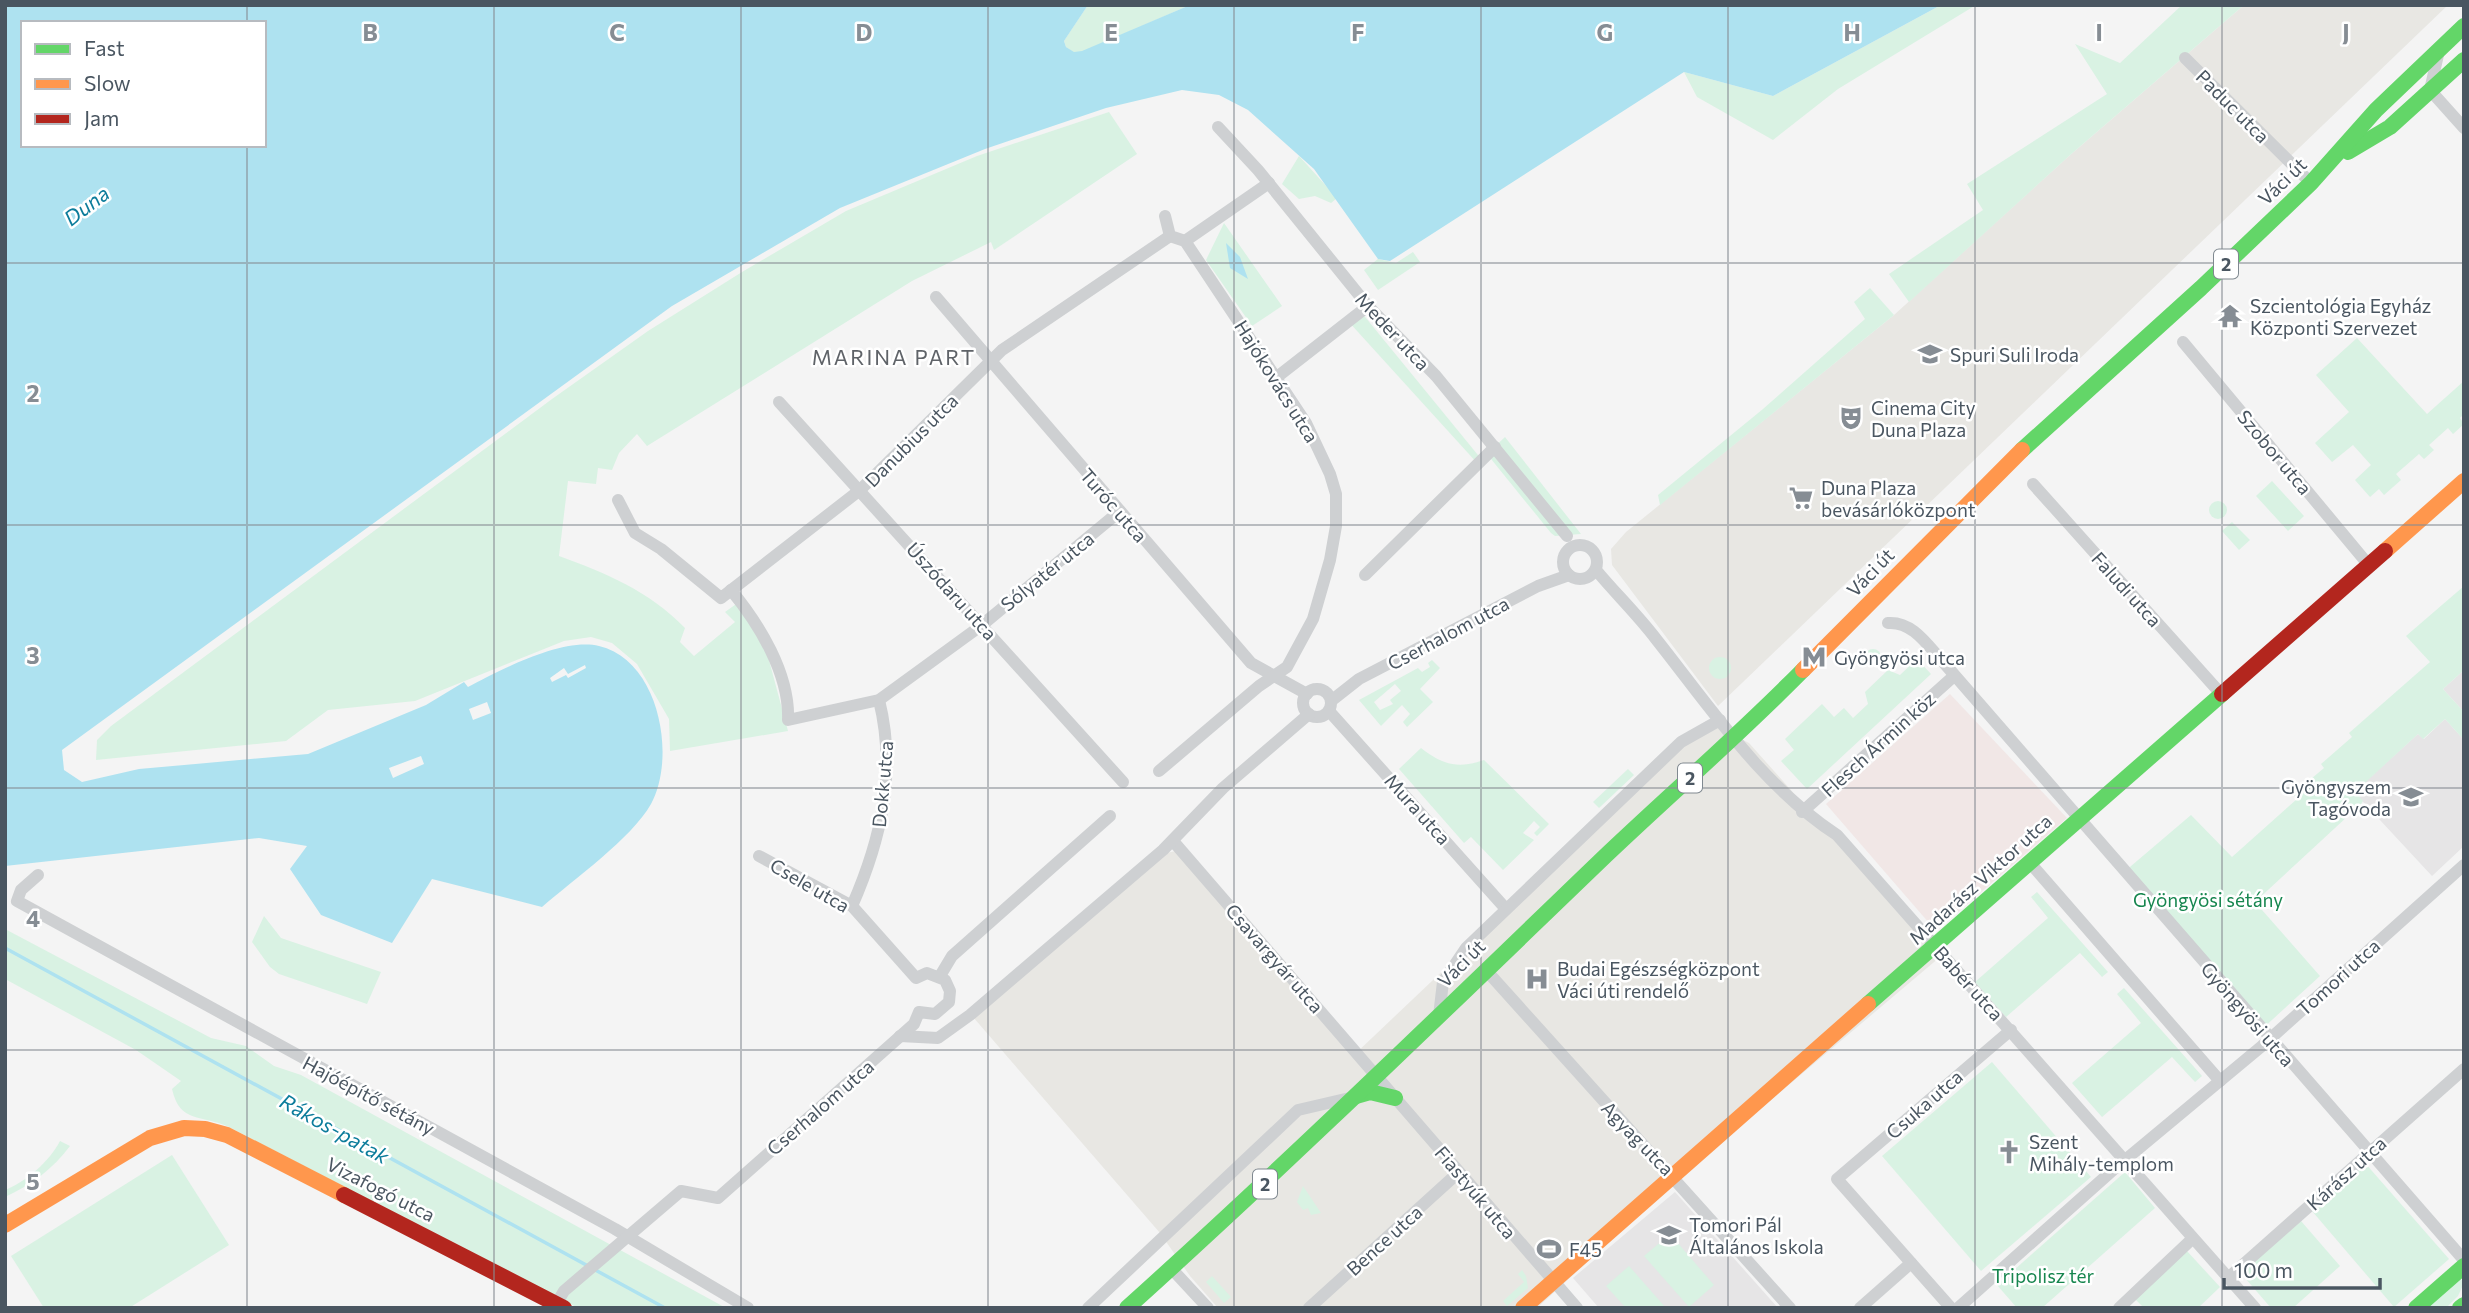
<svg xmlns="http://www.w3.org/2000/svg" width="2469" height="1313" viewBox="0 0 2469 1313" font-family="Commissioner,sans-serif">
	<rect width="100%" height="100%" fill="#f4f4f4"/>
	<!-- commercial -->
	<g fill="#e8e7e3">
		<path d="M 2244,5 L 2448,5 L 1718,706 L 1612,565 L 1611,549 L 1626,532 L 1894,315 L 2069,156 Z"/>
		<path d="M 1706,721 L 1749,743 L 1940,957 L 1681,1176 L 1537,1308 L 1218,1308 L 1190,1276 L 1160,1233 L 973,1017 L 1166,853 L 1176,851 L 1354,1055 Z"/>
	</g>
	<!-- education -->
	<g fill="#e6e5e6">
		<path d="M 2464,670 L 2464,712 L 2443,689 Z"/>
		<path d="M 2445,719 L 2464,740 L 2464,846 L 2432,876 L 2354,792 L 2418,734 L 2424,739 Z"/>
		<path d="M 1675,1192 L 1778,1308 L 1599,1308 L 1573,1278 Z"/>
	</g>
	<!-- medical -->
	<path fill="#f1e7e6" d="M 1950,694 L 2067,818 L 1936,931 L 1826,804 Z"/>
	<!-- green -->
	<g fill="#d9f2e3" fill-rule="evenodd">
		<path d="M 1088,5 L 1190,5 L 1082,52 L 1073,52 L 1066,47 L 1064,41 Z"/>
		<path d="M 1941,5 L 1976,5 L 1838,89 L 1773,140 L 1697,97 L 1684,72 L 1773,96 Z"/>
		<path d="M 2182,5 L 2244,5 L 2069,156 L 1909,302 L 1889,274 L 1983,210 L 1967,184 L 2107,94 L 2075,44 L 2120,63 Z"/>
		<path d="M 1109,112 L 1137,154 L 994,250 L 991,242 L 912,281 L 647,446 L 637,434 L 619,453 L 612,470 L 598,468 L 596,484 L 568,481 L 559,556 C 606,573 649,591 685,628 L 680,642 L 694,656 L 735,622 L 725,612 L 739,602 L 766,649 L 788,731 L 670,751 L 669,719 L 637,664 L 612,643 L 591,637 L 564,641 L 415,701 L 328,710 L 286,741 L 96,760 L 97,740 L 111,726 L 552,399 L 648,331 L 742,272 L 846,211 L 977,156 Z"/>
		<path d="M 1299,156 L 1337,198 L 1331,203 L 1315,196 L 1299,199 L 1282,184 Z"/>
		<path d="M 1224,223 L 1282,306 L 1252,326 L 1206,260 Z"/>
		<path d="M 1413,252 L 1420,262 L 1378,290 L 1364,270 L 1378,259 L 1396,263 Z"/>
		<path d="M 1870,288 L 1894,315 L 1660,505 L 1658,495 L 1763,409 L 1865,319 L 1854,302 Z"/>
		<path d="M 1361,312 L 1482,460 L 1478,464 L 1348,321 Z"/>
		<path d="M 2357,338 L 2427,414 L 2464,381 L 2464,414 L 2460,418 L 2464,424 L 2453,434 L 2448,428 L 2429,445 L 2434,450 L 2424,459 L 2419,454 L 2396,474 L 2401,480 L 2384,495 L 2379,489 L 2370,497 L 2355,480 L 2371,465 L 2353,445 L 2332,462 L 2315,443 L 2349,412 L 2316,375 Z"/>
		<path d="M 1505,437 L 1581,534 L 1555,536 L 1551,533 L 1487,454 Z"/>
		<path d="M 2272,481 L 2304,516 L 2288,531 L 2256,496 Z"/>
		<circle cx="2218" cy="510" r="9"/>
		<path d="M 2232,522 L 2250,540 L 2239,550 L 2222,531 Z"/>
		<path d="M 2464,586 L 2464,670 L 2443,689 L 2464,712 L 2464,740 L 2445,719 L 2423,739 L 2418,734 L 2355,792 L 2363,801 L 2361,804 L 2255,902 L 2320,976 L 2261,1030 L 2124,872 L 2191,815 L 2232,857 L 2297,799 L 2293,794 L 2324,768 L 2321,764 L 2352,737 L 2349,733 L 2430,662 L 2406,636 Z"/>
		<circle cx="1873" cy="657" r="8"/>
		<circle cx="1720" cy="668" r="11"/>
		<path d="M 1917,659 L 1931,674 L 1807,789 L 1781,761 L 1794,750 L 1785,739 L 1822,704 L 1834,717 L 1844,708 L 1853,718 L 1868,704 L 1865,692 L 1888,670 L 1900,675 Z"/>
		<path d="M 1432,660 L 1440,668 L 1420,689 L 1433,702 L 1407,727 L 1403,722 L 1410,714 L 1402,705 L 1381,726 L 1359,700 L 1418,668 L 1422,672 L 1430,667 L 1428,663 ZM 1395,684 L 1401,691 L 1390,700 L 1393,704 L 1380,710 L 1374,702 Z"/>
		<path d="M 1421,748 C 1443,765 1458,769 1484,760 L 1549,824 L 1537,836 L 1534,833 L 1540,827 L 1534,821 L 1523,833 L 1534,840 L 1503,870 L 1471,837 L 1464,843 L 1399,769 Z"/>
		<path d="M 1628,769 L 1634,775 L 1599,808 L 1593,802 Z"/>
		<path d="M 2037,892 L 2108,972 L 2102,977 L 2080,953 L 2006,1017 L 1975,982 L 2048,918 L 2031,897 Z"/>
		<path d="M 264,916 L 281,938 L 381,972 L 367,1004 L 279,974 L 270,967 L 252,942 Z"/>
		<path d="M 5,929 L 211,1038 L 246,1046 L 274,1066 L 301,1075 L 726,1308 L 578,1308 L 229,1127 C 201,1114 180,1124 172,1089 L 181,1081 L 136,1050 L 5,979 Z"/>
		<path d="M 2124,988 L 2202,1076 L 2195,1082 L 2172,1057 L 2102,1117 L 2072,1083 L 2141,1023 L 2117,994 Z"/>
		<path d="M 1992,1062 L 2091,1177 L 1981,1271 L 1882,1156 Z"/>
		<path d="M 60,1141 L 70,1146 C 53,1169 31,1185 5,1197 L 5,1190 C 27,1181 49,1162 60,1141 Z"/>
		<path d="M 172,1155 L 229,1245 L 129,1308 L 44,1308 L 11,1256 Z"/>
		<path d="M 2365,1163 L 2449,1259 L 2394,1307 L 2312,1211 Z"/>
		<path d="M 2125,1172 L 2155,1208 L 2042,1308 L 2017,1308 L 1997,1285 Z"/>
		<path d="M 1303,1186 L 1321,1213 L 1311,1215 L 1308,1208 L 1303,1210 L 1297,1202 Z"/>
		<path d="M 2301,1221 L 2340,1266 L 2293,1308 L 2271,1308 L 2245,1278 L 2245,1270 Z"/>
		<path d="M 1670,1234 L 1714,1285 L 1689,1307 L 1644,1256 Z"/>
		<path d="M 2186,1250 L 2220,1287 L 2198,1308 L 2144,1308 L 2134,1298 Z"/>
		<path d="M 1629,1266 L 1666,1308 L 1626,1308 L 1606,1286 Z"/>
		<path d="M 1522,1270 L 1526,1276 L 1528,1288 L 1507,1306 L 1503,1301 L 1524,1282 L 1518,1274 Z"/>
		<path d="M 1212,1276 L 1231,1297 L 1224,1303 L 1206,1282 Z"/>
		<path d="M 2458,1276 L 2464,1283 L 2458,1296 L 2446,1308 L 2422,1308 Z"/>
	</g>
	<!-- water -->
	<g fill="#aee2f0" fill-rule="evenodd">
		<path d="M 5,5 L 1088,5 L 1064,41 L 1066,47 L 1074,52 L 1082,51 L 1190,5 L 1941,5 L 1773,96 L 1684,72 L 1390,261 L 1378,259 L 1314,169 L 1248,110 L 1219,95 L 1182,90 L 1106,108 L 985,149 L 840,208 L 672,306 L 62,750 L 64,770 L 82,782 L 139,769 L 308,754 L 426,705 L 464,682 L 468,687 C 500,670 563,637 599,646 C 659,660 677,756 651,804 C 632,838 573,880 542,907 L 432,879 L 392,943 L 321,915 L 290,869 L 307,846 L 259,838 L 5,866 ZM 23,23 L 264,23 L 264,145 L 23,145 Z"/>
		<path d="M 1226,243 L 1240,257 L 1248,279 L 1230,268 Z"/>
	</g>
	<!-- pier -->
	<g fill="#f4f4f4">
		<path d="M 585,665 L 586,668 L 568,678 L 566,675 L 552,682 L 550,678 L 564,668 L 568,674 Z"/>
		<path d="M 487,702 L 491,713 L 473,720 L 469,709 Z"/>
		<path d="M 421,756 L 424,764 L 393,778 L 389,768 Z"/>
	</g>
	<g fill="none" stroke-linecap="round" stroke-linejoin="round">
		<!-- stream -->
		<path stroke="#aee2f0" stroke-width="3.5" d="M 5,948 L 665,1308"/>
		<!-- street -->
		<g stroke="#ced0d2" stroke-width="12">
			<path d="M 2438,55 L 2430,90 L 2464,128"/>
			<path d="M 2185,58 L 2311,183"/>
			<path d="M 1218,127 L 1258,170 L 1368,306 L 1436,376 L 1567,536"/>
			<path d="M 1185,241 L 1269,183"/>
			<path d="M 936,297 L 1251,663 L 1307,694"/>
			<path d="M 2183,342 L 2367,563"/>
			<path d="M 1277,377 L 1368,306"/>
			<path d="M 779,402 L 1123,782"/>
			<path d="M 2033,484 L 2222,695"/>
			<path d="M 618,500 L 635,533 L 661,549 L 721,598 L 860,490 L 1002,350 L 1170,236"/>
			<circle cx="1580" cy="562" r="17"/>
			<path d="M 1596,570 C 1615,593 1637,614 1656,639 C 1710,707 1763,787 1837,835 C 1977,992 2115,1151 2255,1308"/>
			<path d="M 1365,575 L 1495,447"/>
			<path d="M 731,590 C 759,624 790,674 788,720 L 879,700 L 982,625 L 1120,511"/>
			<path d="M 1888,623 C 1913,621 1928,646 1944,663 L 2464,1260"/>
			<circle cx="1317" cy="703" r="14"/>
			<path d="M 1331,701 L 1359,679 L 1538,586 L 1569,575"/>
			<path d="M 1329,711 L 1506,909"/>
			<path d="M 1159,771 L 1259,686 L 1287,667 L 1313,619 L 1330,560 L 1336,526 L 1336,494 L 1330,474 L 1306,423 L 1185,241 L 1170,236 L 1165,216"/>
			<path d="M 1802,812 L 1954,676"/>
			<path d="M 1173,841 L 1577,1308"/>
			<path d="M 2031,864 L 2220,1081"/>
			<path d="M 38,875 L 21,890 L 17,901 L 615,1229 L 748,1308"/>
			<path d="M 852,906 C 881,840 897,772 879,700"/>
			<path d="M 1485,969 L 1790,1308"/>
			<path d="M 940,976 L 952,956 L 1110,816"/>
			<path d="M 1439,1016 L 1443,982 L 1466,948 L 1681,742 L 1720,720"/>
			<path d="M 900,1036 L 938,1038 L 970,1015 L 1163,850 L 1223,788 L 1309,714"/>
			<path d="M 1170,1267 L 1208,1308"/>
			<path d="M 2228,1278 L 2464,1069"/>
			<path d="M 554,1308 L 564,1291 L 681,1191 L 718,1198 L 914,1024 L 919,1012 L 935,1014 L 949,1002 L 950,991 L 945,980 L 927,973 L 916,978 L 852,906 L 759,856"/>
			<path d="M 1088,1308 L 1298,1110 L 1354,1097"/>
			<path d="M 1309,1308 L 1459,1172"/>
			<path d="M 1860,1308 L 1911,1263"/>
			<path d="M 1951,1308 L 1837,1179 L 2011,1030"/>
			<path d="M 1958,1308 L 2113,1170 L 2262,1046 L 2464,865"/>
			<path d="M 2119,1308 L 2191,1240"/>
		</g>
		<!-- fast -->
		<g stroke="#63d668" stroke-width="16">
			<path d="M 2348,152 L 2390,127 L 2464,60"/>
			<path d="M 2022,450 L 2201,288 L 2311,183 L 2376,110 L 2464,26"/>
			<path d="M 1868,1004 L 2222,694"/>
			<path d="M 1356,1096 L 1370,1092 L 1395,1098"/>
			<path d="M 1127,1308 C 1288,1163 1443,1012 1599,862 C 1667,797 1737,737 1803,670"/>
			<path d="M 2416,1308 L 2464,1266"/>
			<path d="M 2460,1308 L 2464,1305"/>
		</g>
		<!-- slow -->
		<g stroke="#ff974d" stroke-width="16">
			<path d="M 2385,551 L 2464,481"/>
			<path d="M 1803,670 L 2022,450"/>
			<path d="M 5,1225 L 150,1138 L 184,1128 L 205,1129 L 227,1135 L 344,1195"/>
			<path d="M 1523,1308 L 1868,1004"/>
		</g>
		<!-- jam -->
		<g stroke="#b3261e" stroke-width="16">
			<path d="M 2222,694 L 2385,551"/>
			<path d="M 344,1195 L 564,1308"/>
		</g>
	</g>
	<!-- grid -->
	<path fill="none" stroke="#868d94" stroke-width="2" stroke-opacity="0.55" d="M 247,5 L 247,23M 494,5 L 494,1308M 741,5 L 741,1308M 988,5 L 988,1308M 1234,5 L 1234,1308M 1481,5 L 1481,1308M 1728,5 L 1728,1308M 1975,5 L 1975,1308M 2222,5 L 2222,1308M 247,145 L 247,1308M 5,263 L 2464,263M 5,525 L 2464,525M 5,788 L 2464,788M 5,1050 L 2464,1050"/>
	<!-- icons -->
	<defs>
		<g id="temple-bare" transform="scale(1.89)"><path d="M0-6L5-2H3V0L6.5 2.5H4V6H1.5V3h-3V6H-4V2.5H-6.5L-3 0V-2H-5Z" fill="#868d94" stroke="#fff" stroke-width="2.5" paint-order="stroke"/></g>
		<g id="school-bare" transform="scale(1.89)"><path d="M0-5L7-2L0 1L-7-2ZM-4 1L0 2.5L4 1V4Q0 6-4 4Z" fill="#868d94" stroke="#fff" stroke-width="2.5" paint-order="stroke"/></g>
		<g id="theatre-bare" transform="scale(1.89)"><path d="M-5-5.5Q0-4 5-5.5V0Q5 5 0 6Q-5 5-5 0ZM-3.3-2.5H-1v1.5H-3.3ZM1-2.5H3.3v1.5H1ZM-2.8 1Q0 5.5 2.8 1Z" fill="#868d94" stroke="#fff" stroke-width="2.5" paint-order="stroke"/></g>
		<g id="supermarket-bare" transform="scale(1.89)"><path d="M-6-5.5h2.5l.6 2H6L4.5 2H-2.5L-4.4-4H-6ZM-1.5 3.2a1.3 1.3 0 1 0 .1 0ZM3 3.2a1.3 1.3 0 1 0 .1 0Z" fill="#868d94" stroke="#fff" stroke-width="2.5" paint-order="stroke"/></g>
		<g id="metro-bare" transform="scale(1.89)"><path d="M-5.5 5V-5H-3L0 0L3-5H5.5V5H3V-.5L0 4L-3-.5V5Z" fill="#868d94" stroke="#fff" stroke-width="2.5" paint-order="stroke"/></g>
		<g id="hospital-bare" transform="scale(1.89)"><path d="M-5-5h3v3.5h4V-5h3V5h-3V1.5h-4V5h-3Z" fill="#868d94" stroke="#fff" stroke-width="2.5" paint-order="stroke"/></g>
		<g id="church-bare" transform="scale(1.89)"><path d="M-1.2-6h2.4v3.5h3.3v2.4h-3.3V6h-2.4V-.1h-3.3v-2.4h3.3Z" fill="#868d94" stroke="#fff" stroke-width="2.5" paint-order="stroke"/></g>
		<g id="stadium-bare" transform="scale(1.89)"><path d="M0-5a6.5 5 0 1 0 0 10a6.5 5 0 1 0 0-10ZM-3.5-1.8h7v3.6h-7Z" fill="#868d94" stroke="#fff" stroke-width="2.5" paint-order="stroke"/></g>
	</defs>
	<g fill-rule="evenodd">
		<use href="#temple-bare" x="2230" y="316"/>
		<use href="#school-bare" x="1930" y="354"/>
		<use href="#theatre-bare" x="1851" y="418"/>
		<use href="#supermarket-bare" x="1801" y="498"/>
		<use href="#metro-bare" x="1814" y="657"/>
		<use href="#school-bare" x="2411" y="797"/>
		<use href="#hospital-bare" x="1537" y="979"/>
		<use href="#church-bare" x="2009" y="1152"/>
		<use href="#school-bare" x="1669" y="1235"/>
		<use href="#stadium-bare" x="1549" y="1249"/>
	</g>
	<g text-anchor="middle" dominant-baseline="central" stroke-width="5" stroke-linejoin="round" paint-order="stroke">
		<!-- shield labels -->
		<g fill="#fff" stroke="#808990" stroke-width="2">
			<rect x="2214" y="249.5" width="24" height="29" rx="5"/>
			<rect x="1678" y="763.5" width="24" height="29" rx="5"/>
			<rect x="1253" y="1169.5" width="24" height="29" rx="5"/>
		</g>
		<g font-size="18" font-weight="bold" fill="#4a5661">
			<text x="2226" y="264">2</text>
			<text x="1690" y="778">2</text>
			<text x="1265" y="1184">2</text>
		</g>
		<!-- street labels -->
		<g font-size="19" fill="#4a5661" stroke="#fff">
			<text transform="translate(2233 106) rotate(45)">Paduc utca</text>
			<text transform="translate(2282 181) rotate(-44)">Váci út</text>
			<text transform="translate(1393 331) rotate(47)">Meder utca</text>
			<text transform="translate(1277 381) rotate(58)">Hajókovács utca</text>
			<text transform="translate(911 440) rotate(-45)">Danubius utca</text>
			<text transform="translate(2275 452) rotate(50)">Szobor utca</text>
			<text transform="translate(1114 505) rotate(49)">Turóc utca</text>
			<text transform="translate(1047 571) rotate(-39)">Sólyatér utca</text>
			<text transform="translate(1870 572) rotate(-46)">Váci út</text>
			<text transform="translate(2127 589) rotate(48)">Faludi utca</text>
			<text transform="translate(952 591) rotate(48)">Úszódaru utca</text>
			<text transform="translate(1448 633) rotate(-28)">Cserhalom utca</text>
			<text transform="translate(1878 744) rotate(-42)">Flesch Ármin köz</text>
			<text transform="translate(882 784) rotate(-85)">Dokk utca</text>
			<text transform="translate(1418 809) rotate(48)">Mura utca</text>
			<text transform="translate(1980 879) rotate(-42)">Madarász Viktor utca</text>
			<text transform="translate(810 885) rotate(30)">Csele utca</text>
			<text transform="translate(1275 958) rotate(49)">Csavargyár utca</text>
			<text transform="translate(1461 963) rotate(-45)">Váci út</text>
			<text transform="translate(2338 977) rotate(-42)">Tomori utca</text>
			<text transform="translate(1969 983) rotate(48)">Babér utca</text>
			<text transform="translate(2248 1014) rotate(49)">Gyöngyösi utca</text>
			<text transform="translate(369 1095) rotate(28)">Hajóépítő sétány</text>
			<text transform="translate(1924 1104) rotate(-41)">Csuka utca</text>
			<text transform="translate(820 1107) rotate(-41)">Cserhalom utca</text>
			<text transform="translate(1638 1138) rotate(46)">Agyag utca</text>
			<text transform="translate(2346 1173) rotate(-42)">Kárász utca</text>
			<text transform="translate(381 1189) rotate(27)">Vizafogó utca</text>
			<text transform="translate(1476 1192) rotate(50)">Fiastyúk utca</text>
			<text transform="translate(1384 1240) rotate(-42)">Bence utca</text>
		</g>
		<!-- poi labels -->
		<g font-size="19" fill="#4a5661" stroke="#fff" text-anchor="start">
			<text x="2250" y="305">Szcientológia Egyház<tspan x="2250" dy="22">Központi Szervezet</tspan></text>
			<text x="1950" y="354">Spuri Suli Iroda</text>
			<text x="1871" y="407">Cinema City<tspan x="1871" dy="22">Duna Plaza</tspan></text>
			<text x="1821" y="487">Duna Plaza<tspan x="1821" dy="22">bevásárlóközpont</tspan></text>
			<text x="1834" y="657">Gyöngyösi utca</text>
			<text x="2391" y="786" text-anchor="end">Gyöngyszem<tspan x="2391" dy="22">Tagóvoda</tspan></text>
			<text x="1557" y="968">Budai Egészségközpont<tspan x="1557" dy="22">Váci úti rendelő</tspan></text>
			<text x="2029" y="1141">Szent<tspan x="2029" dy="22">Mihály-templom</tspan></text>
			<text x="1689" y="1224">Tomori Pál<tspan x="1689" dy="22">Általános Iskola</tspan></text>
			<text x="1569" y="1249">F45</text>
		</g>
		<!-- park labels -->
		<g font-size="19" fill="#17864f" stroke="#fff">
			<text x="2208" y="899">Gyöngyösi sétány</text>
			<text x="2043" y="1275">Tripolisz tér</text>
		</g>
		<!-- water labels -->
		<g font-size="21" font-style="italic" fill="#0c7c9b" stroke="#fff">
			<text transform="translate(86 205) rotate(-37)">Duna</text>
			<text transform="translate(335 1128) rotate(29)">Rákos-patak</text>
		</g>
		<!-- neighbourhood labels -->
		<g font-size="21" letter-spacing="2" fill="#5f6368" stroke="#fff">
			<text x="894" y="356">MARINA PART</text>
		</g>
	</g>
	<g font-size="23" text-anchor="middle" font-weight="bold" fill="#868d94" stroke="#fff" stroke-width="5" stroke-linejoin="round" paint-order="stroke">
		<text x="370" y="41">B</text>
		<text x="617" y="41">C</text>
		<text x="864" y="41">D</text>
		<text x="1111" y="41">E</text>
		<text x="1358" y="41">F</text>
		<text x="1605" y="41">G</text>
		<text x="1852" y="41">H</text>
		<text x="2099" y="41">I</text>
		<text x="2346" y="41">J</text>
		<text x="33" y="402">2</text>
		<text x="33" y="664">3</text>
		<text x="33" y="927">4</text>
		<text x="33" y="1190">5</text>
	</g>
	<!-- border -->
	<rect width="2469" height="1313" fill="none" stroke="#4a5661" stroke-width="14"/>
	<!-- legend -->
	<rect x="21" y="21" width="245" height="126" fill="#ffffff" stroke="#b7bbc0" stroke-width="2"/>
	<rect x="35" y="44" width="35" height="10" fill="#63d668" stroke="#b7bbc0" stroke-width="2"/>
	<text x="84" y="56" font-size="21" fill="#4a5661">Fast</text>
	<rect x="35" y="79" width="35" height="10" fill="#ff974d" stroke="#b7bbc0" stroke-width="2"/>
	<text x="84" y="91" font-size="21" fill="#4a5661">Slow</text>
	<rect x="35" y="114" width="35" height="10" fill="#b3261e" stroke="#b7bbc0" stroke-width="2"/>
	<text x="84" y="126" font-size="21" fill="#4a5661">Jam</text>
	<!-- scale -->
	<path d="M2224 1278v10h156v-10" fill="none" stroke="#4a5661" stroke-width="3.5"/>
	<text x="2234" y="1278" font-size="21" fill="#4a5661" stroke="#ffffff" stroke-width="5" paint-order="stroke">100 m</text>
</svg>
